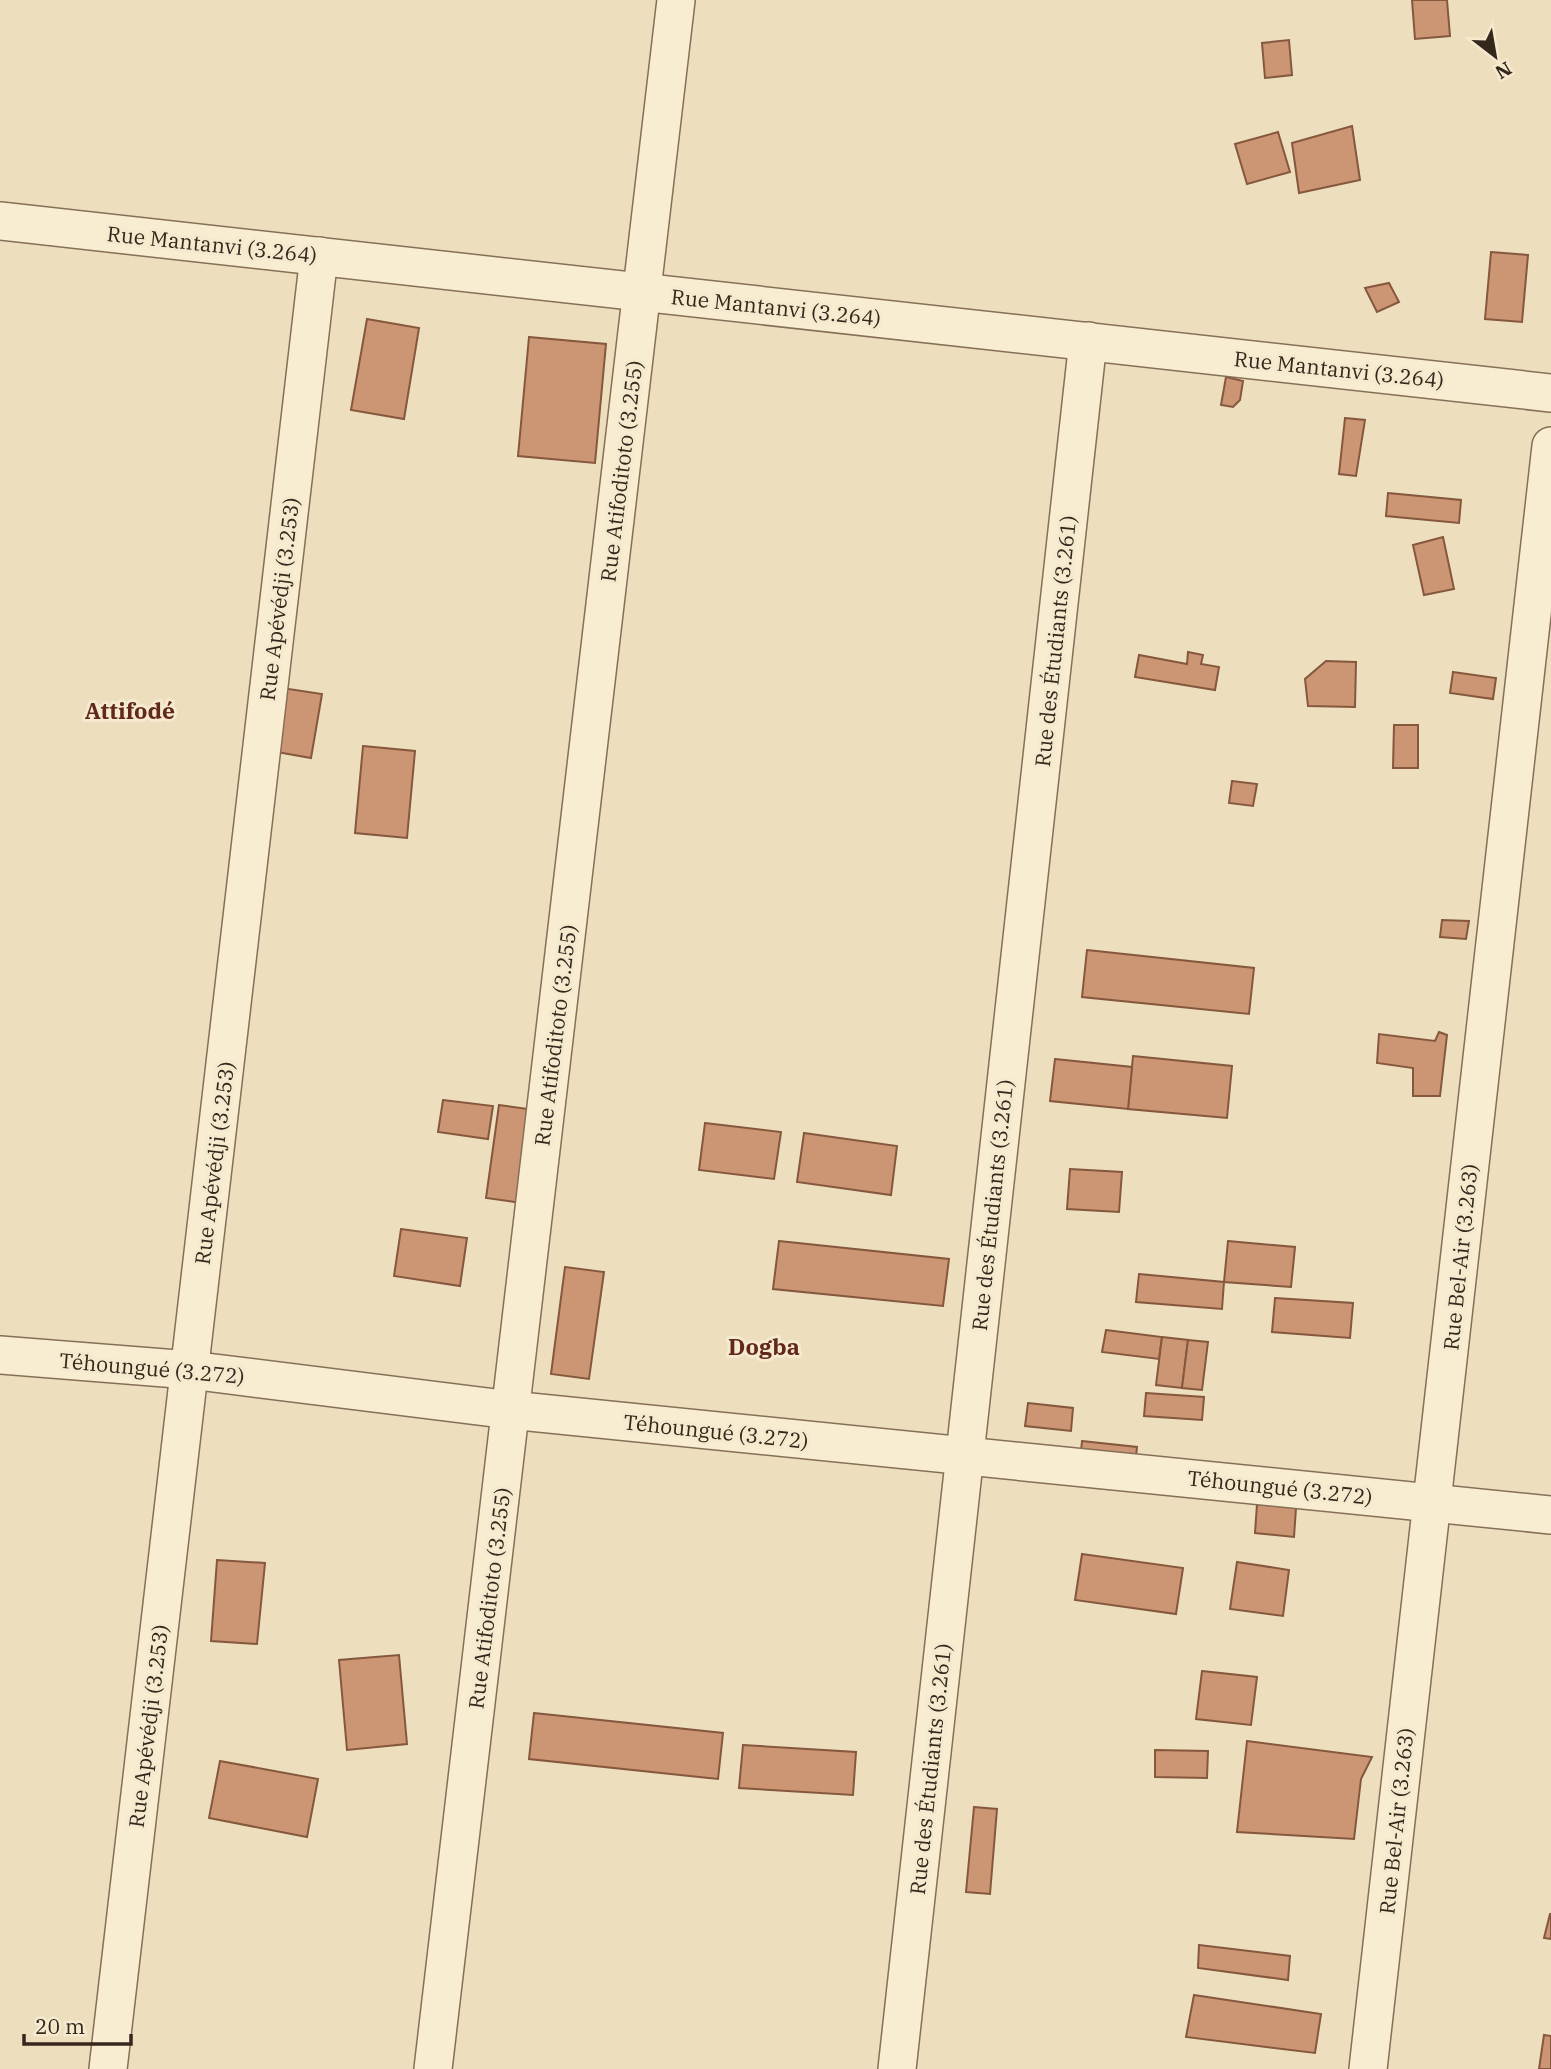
<svg xmlns="http://www.w3.org/2000/svg" width="1551" height="2069" viewBox="0 0 1551 2069" font-family="'IBM Plex Serif',serif">
	<rect width="100%" height="100%" fill="#eddebe"/>
	<!-- building -->
	<g fill="#cc9674" stroke="#85583d" stroke-width="2">
		<path d="M 1412,0 L 1447,0 L 1450,36 L 1415,39 Z"/>
		<path d="M 1289,40 L 1292,75 L 1265,78 L 1262,43 Z"/>
		<path d="M 1352,126 L 1360,180 L 1299,193 L 1292,143 Z"/>
		<path d="M 1278,132 L 1290,172 L 1247,184 L 1235,144 Z"/>
		<path d="M 1491,252 L 1528,255 L 1522,322 L 1485,319 Z"/>
		<path d="M 1389,283 L 1399,302 L 1377,312 L 1365,288 Z"/>
		<path d="M 367,319 L 419,328 L 404,419 L 351,410 Z"/>
		<path d="M 529,337 L 606,344 L 595,463 L 518,456 Z"/>
		<path d="M 1226,377 L 1243,381 L 1240,400 L 1233,407 L 1221,405 Z"/>
		<path d="M 1345,418 L 1365,420 L 1356,476 L 1339,474 Z"/>
		<path d="M 1388,493 L 1461,500 L 1459,523 L 1386,516 Z"/>
		<path d="M 1443,537 L 1454,589 L 1424,595 L 1413,545 Z"/>
		<path d="M 1188,652 L 1203,655 L 1201,664 L 1219,667 L 1215,690 L 1135,677 L 1139,655 L 1187,664 Z"/>
		<path d="M 1326,661 L 1356,662 L 1355,707 L 1308,706 L 1305,679 Z"/>
		<path d="M 1453,672 L 1496,678 L 1493,699 L 1450,693 Z"/>
		<path d="M 282,688 L 322,694 L 311,758 L 271,751 Z"/>
		<path d="M 1394,725 L 1418,725 L 1418,768 L 1393,768 Z"/>
		<path d="M 363,746 L 415,751 L 407,838 L 355,833 Z"/>
		<path d="M 1232,781 L 1257,784 L 1253,806 L 1229,803 Z"/>
		<path d="M 1442,920 L 1469,921 L 1466,939 L 1440,937 Z"/>
		<path d="M 1087,950 L 1254,968 L 1249,1014 L 1082,997 Z"/>
		<path d="M 1439,1032 L 1447,1035 L 1440,1096 L 1413,1096 L 1413,1068 L 1377,1063 L 1379,1034 L 1435,1041 Z"/>
		<path d="M 1133,1056 L 1232,1066 L 1227,1118 L 1128,1109 Z"/>
		<path d="M 1055,1059 L 1132,1067 L 1128,1109 L 1050,1101 Z"/>
		<path d="M 443,1100 L 493,1106 L 488,1139 L 438,1132 Z"/>
		<path d="M 499,1105 L 535,1110 L 522,1203 L 486,1198 Z"/>
		<path d="M 705,1123 L 781,1132 L 774,1179 L 699,1170 Z"/>
		<path d="M 804,1133 L 897,1146 L 891,1195 L 797,1182 Z"/>
		<path d="M 1070,1169 L 1122,1172 L 1119,1212 L 1067,1209 Z"/>
		<path d="M 401,1229 L 467,1238 L 460,1286 L 394,1276 Z"/>
		<path d="M 779,1241 L 949,1259 L 943,1306 L 773,1289 Z"/>
		<path d="M 1228,1241 L 1295,1247 L 1291,1287 L 1224,1282 Z"/>
		<path d="M 565,1267 L 604,1272 L 589,1379 L 551,1374 Z"/>
		<path d="M 1139,1274 L 1224,1282 L 1222,1309 L 1136,1302 Z"/>
		<path d="M 1275,1298 L 1353,1303 L 1350,1338 L 1272,1332 Z"/>
		<path d="M 1106,1330 L 1162,1337 L 1159,1359 L 1102,1352 Z"/>
		<path d="M 1162,1337 L 1188,1340 L 1182,1388 L 1156,1385 Z"/>
		<path d="M 1188,1340 L 1208,1342 L 1202,1390 L 1182,1388 Z"/>
		<path d="M 1146,1393 L 1204,1397 L 1202,1420 L 1144,1416 Z"/>
		<path d="M 1028,1403 L 1073,1408 L 1071,1431 L 1025,1426 Z"/>
		<path d="M 1082,1441 L 1137,1447 L 1135,1466 L 1080,1461 Z"/>
		<path d="M 1257,1504 L 1296,1508 L 1294,1537 L 1255,1533 Z"/>
		<path d="M 1082,1554 L 1183,1568 L 1176,1614 L 1075,1600 Z"/>
		<path d="M 217,1560 L 265,1563 L 257,1644 L 211,1641 Z"/>
		<path d="M 1237,1562 L 1289,1570 L 1283,1616 L 1230,1609 Z"/>
		<path d="M 399,1655 L 407,1744 L 347,1750 L 339,1660 Z"/>
		<path d="M 1202,1671 L 1257,1677 L 1251,1725 L 1196,1719 Z"/>
		<path d="M 534,1713 L 723,1733 L 718,1779 L 529,1759 Z"/>
		<path d="M 1247,1741 L 1372,1757 L 1361,1779 L 1354,1839 L 1237,1832 Z"/>
		<path d="M 743,1745 L 856,1752 L 853,1795 L 739,1788 Z"/>
		<path d="M 1155,1750 L 1208,1751 L 1207,1778 L 1155,1777 Z"/>
		<path d="M 220,1761 L 318,1779 L 307,1837 L 209,1818 Z"/>
		<path d="M 974,1807 L 997,1809 L 990,1894 L 966,1892 Z"/>
		<path d="M 1550,1914 L 1551,1914 L 1551,1939 L 1544,1938 Z"/>
		<path d="M 1199,1945 L 1290,1956 L 1288,1980 L 1198,1968 Z"/>
		<path d="M 1194,1995 L 1321,2014 L 1315,2053 L 1186,2037 Z"/>
		<path d="M 1544,2035 L 1551,2036 L 1551,2069 L 1539,2069 Z"/>
	</g>
	<g fill="none" stroke-linecap="round" stroke-linejoin="round">
		<!-- street casing -->
		<g stroke="#866f57" stroke-width="40">
			<g id="street">
				<path d="M 0,221 L 1551,393"/>
				<path d="M 0,1355 L 190,1370 L 510,1410 L 1551,1515"/>
				<path d="M 108,2069 L 319,256"/>
				<path d="M 433,2069 L 676,0"/>
				<path d="M 897,2069 L 1088,341"/>
				<path d="M 1368,2069 L 1551,446"/>
			</g>
		</g>
		<!-- street -->
		<use href="#street" stroke="#f8ecd1" stroke-width="37"/>
	</g>
	<g text-anchor="middle" dominant-baseline="central" stroke-width="6" stroke-linejoin="round" paint-order="stroke">
		<!-- street labels -->
		<g font-size="21" fill="#35271c" stroke="#f5e9ce">
			<text transform="translate(212 244) rotate(6)">Rue Mantanvi (3.264)</text>
			<text transform="translate(776 307) rotate(6)">Rue Mantanvi (3.264)</text>
			<text transform="translate(1339 369) rotate(6)">Rue Mantanvi (3.264)</text>
			<text transform="translate(621 471) rotate(-83)">Rue Atifoditoto (3.255)</text>
			<text transform="translate(279 599) rotate(-83)">Rue Apévédji (3.253)</text>
			<text transform="translate(1055 641) rotate(-84)">Rue des Étudiants (3.261)</text>
			<text transform="translate(555 1035) rotate(-83)">Rue Atifoditoto (3.255)</text>
			<text transform="translate(214 1163) rotate(-83)">Rue Apévédji (3.253)</text>
			<text transform="translate(992 1205) rotate(-84)">Rue des Étudiants (3.261)</text>
			<text transform="translate(1460 1257) rotate(-84)">Rue Bel-Air (3.263)</text>
			<text transform="translate(152 1368) rotate(5)">Téhoungué (3.272)</text>
			<text transform="translate(716 1431) rotate(6)">Téhoungué (3.272)</text>
			<text transform="translate(1280 1487) rotate(6)">Téhoungué (3.272)</text>
			<text transform="translate(489 1598) rotate(-83)">Rue Atifoditoto (3.255)</text>
			<text transform="translate(148 1726) rotate(-83)">Rue Apévédji (3.253)</text>
			<text transform="translate(930 1769) rotate(-84)">Rue des Étudiants (3.261)</text>
			<text transform="translate(1396 1821) rotate(-84)">Rue Bel-Air (3.263)</text>
		</g>
		<!-- neighbourhood labels -->
		<g font-size="23" font-weight="bold" fill="#61281b" stroke="#f5e9ce">
			<text x="130" y="710">Attifodé</text>
			<text x="764" y="1346">Dogba</text>
		</g>
	</g>
	<!-- north arrow -->
	<g transform="translate(1495 56) rotate(149)" stroke="#f5e9ce" stroke-width="5" paint-order="stroke">
	<path d="M0-5L12 26L0 18L-12 26Z" fill="#35271c"/>
	<text y="-10" font-size="19" font-weight="bold" text-anchor="middle" fill="#35271c">N</text>
	</g>
	<!-- scale -->
	<path d="M24 2034v10h107v-10" fill="none" stroke="#35271c" stroke-width="3.5"/>
	<text x="35" y="2034" font-size="21" fill="#35271c" stroke="#f5e9ce" stroke-width="5" paint-order="stroke">20 m</text>
</svg>
